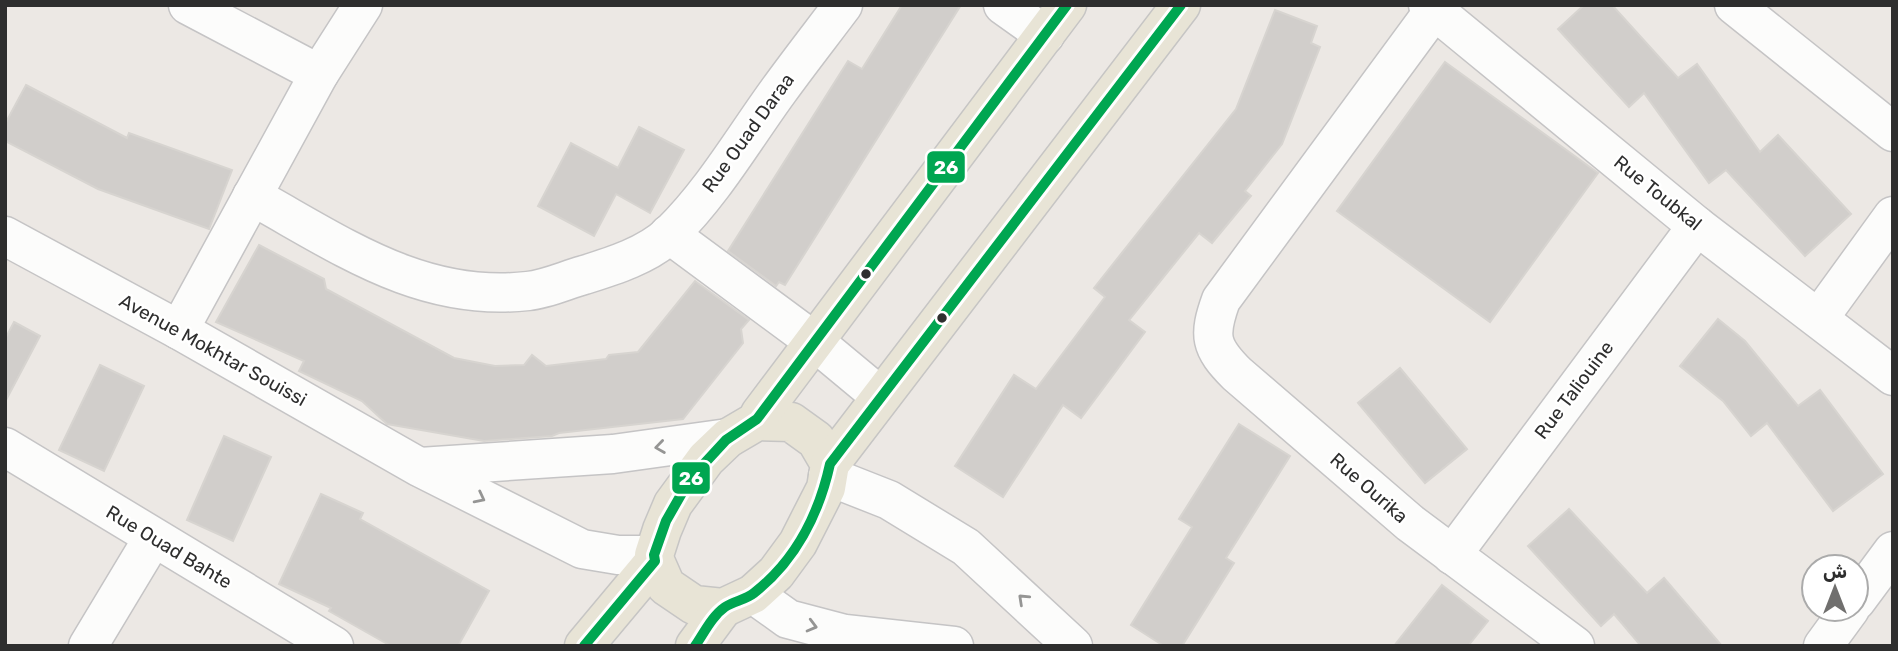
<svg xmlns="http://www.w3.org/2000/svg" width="1898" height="651" viewBox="0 0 1898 651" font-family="Rubik,'Noto Naskh Arabic',sans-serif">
	<rect width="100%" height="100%" fill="#ece8e4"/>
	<!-- building -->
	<g fill="#d1cecb" stroke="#d7d4d0" stroke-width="2">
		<path d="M 902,5 L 961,5 L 785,285 L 779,282 L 776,286 L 728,251 L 848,61 L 862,69 Z"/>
		<path d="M 1584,5 L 1612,5 L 1678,78 L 1697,64 L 1760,152 L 1778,135 L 1851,214 L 1805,256 L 1726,170 L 1709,183 L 1644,93 L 1629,107 L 1558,29 Z"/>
		<path d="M 1275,10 L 1317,26 L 1311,43 L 1320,47 L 1282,144 L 1245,191 L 1251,196 L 1212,243 L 1199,233 L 1129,320 L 1145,332 L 1081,418 L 1063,405 L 1003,497 L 955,466 L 1014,375 L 1036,389 L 1105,297 L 1094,288 L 1236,109 Z"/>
		<path d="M 1445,62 L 1598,173 L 1490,322 L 1337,211 Z"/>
		<path d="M 26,85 L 127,138 L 129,133 L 232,170 L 209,229 L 98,189 L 5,141 L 5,124 Z"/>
		<path d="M 639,127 L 684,150 L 650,213 L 616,194 L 594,236 L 538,206 L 571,143 L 618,168 Z"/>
		<path d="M 259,245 L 324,279 L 326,289 L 454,358 L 495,366 L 524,365 L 532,355 L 546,366 L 606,359 L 609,355 L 638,352 L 695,281 L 749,320 L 741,329 L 743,343 L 683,419 L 559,433 L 552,436 L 484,441 L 387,424 L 362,401 L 299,371 L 304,361 L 216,322 Z"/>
		<path d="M 1718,319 L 1745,341 L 1798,406 L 1820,390 L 1883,474 L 1833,511 L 1767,423 L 1751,436 L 1723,401 L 1680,366 Z"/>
		<path d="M 14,322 L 40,336 L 5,402 L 5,339 Z"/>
		<path d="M 100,365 L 144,386 L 104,471 L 59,450 Z"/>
		<path d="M 1400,368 L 1467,449 L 1425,483 L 1358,403 Z"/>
		<path d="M 1239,424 L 1290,456 L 1226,558 L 1234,563 L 1182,646 L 1164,646 L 1131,625 L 1192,527 L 1179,519 Z"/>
		<path d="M 224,436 L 271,457 L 233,541 L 187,520 Z"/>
		<path d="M 321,494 L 363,513 L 360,519 L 489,591 L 458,646 L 391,646 L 329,611 L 331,608 L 279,584 Z"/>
		<path d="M 1569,509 L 1647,593 L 1664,578 L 1722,646 L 1641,646 L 1614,614 L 1601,626 L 1528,546 Z"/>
		<path d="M 1442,585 L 1488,621 L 1468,646 L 1394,646 Z"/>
	</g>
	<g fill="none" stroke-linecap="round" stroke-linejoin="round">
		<!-- minor casing -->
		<g stroke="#c5c4c5" stroke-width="41">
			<g id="minor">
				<path d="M 188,5 L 319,74"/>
				<path d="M 1003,5 L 1045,35"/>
				<path d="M 1428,5 L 1697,226 L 1893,376"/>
				<path d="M 1438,5 L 1221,300 C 1208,336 1210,347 1237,374 L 1410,523 L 1575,646"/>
				<path d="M 1734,5 L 1893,132"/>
				<path d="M 252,196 C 341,245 421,303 528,291 C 547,289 566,280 584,275 C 613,266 648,255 670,234 C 713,192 744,138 779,90 C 800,61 822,33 843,5"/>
				<path d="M 669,234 L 815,342 L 880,396"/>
				<path d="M 5,236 L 179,330 L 419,467 L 582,549 L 618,555 L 654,555"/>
				<path d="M 1819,318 L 1893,216"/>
				<path d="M 179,330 L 319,74 L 363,5"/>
				<path d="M 5,447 L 334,646"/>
				<path d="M 420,467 L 613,454 L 728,438"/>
				<path d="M 828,476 L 889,500 L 966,547 L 1073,646"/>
				<path d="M 1452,555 L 1697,226"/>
				<path d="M 753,594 L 788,619 L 845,634 L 954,646"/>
				<path d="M 1856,601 L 1893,551"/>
				<path d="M 88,646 L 153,538"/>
				<path d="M 1823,646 L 1850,609"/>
			</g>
		</g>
		<!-- major casing -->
		<g stroke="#c6c5c4" stroke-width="41">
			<g id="major">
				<path d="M 757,421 L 791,422 L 816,440 L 830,464 L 826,488 L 798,543 L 776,573 L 753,594 L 723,608 L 694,605 L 666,586 L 655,561 L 654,555 L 662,530 L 673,504 L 706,459 L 728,438 Z"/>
				<path d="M 757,421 L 760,414 L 1067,5"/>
				<path d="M 830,464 L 1181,5"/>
				<path d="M 584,646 L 655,561"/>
				<path d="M 695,646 L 723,608"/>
			</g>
		</g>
		<!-- minor -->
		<use href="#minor" stroke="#fcfcfb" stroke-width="38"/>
		<!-- major -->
		<use href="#major" stroke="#e8e4d6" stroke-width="38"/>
		<!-- bus-1 casing -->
		<g stroke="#fff" stroke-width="16">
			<g id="bus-1">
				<path d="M 584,646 L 655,561 L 654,555 L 666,521 L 690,479 L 726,440 L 757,419 L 1067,5"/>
				<path d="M 695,646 C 704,633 712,616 725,607 C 734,601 745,600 754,593 C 795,561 819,514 830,464 L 1181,5"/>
			</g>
		</g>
		<!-- bus-1 -->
		<use href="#bus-1" stroke="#00a651" stroke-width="10"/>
	</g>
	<!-- one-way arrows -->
	<defs><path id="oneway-chevron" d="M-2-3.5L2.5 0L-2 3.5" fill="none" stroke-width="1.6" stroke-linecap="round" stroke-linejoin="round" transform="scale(1.75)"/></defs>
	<g stroke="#959594">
		<use href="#oneway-chevron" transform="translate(660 447) rotate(172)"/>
		<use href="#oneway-chevron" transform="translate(480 498) rotate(27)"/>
		<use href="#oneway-chevron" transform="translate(1023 599) rotate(-137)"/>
		<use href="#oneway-chevron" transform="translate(812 626) rotate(15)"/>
	</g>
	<!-- markers -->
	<g fill="#2e2e2e" stroke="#fff" stroke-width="2.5">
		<circle cx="866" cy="274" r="6"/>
		<circle cx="942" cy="318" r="6"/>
	</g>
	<g text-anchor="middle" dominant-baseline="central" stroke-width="5" stroke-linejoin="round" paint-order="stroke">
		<!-- street labels -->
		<g font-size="19" fill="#2e2e2e" stroke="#fff">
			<text transform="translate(748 133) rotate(-54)">Rue Ouad Daraa</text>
			<text transform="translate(1658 193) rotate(39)">Rue Toubkal</text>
			<text transform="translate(213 350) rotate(29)">Avenue Mokhtar Souissi</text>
			<text transform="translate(1574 390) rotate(-53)">Rue Taliouine</text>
			<text transform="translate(1369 488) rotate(41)">Rue Ourika</text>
			<text transform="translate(169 547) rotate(31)">Rue Ouad Bahte</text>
		</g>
	</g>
	<g stroke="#fff" stroke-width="2.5">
		<rect x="926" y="150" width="40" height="34" rx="7" fill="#00a651"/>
		<rect x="671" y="461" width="40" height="34" rx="7" fill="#00a651"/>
	</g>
	<g font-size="19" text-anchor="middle" font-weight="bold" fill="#fff">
		<text x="946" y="174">26</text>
		<text x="691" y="485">26</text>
	</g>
	<!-- border -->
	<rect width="1898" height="651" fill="none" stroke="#2e2e2e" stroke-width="14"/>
	<!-- north arrow -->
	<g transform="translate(1835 588)"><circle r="33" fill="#ffffff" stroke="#ababab" stroke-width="2"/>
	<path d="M0-5L12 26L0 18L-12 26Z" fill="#706f6e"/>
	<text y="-10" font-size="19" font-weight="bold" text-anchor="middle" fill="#2e2e2e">ش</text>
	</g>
</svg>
